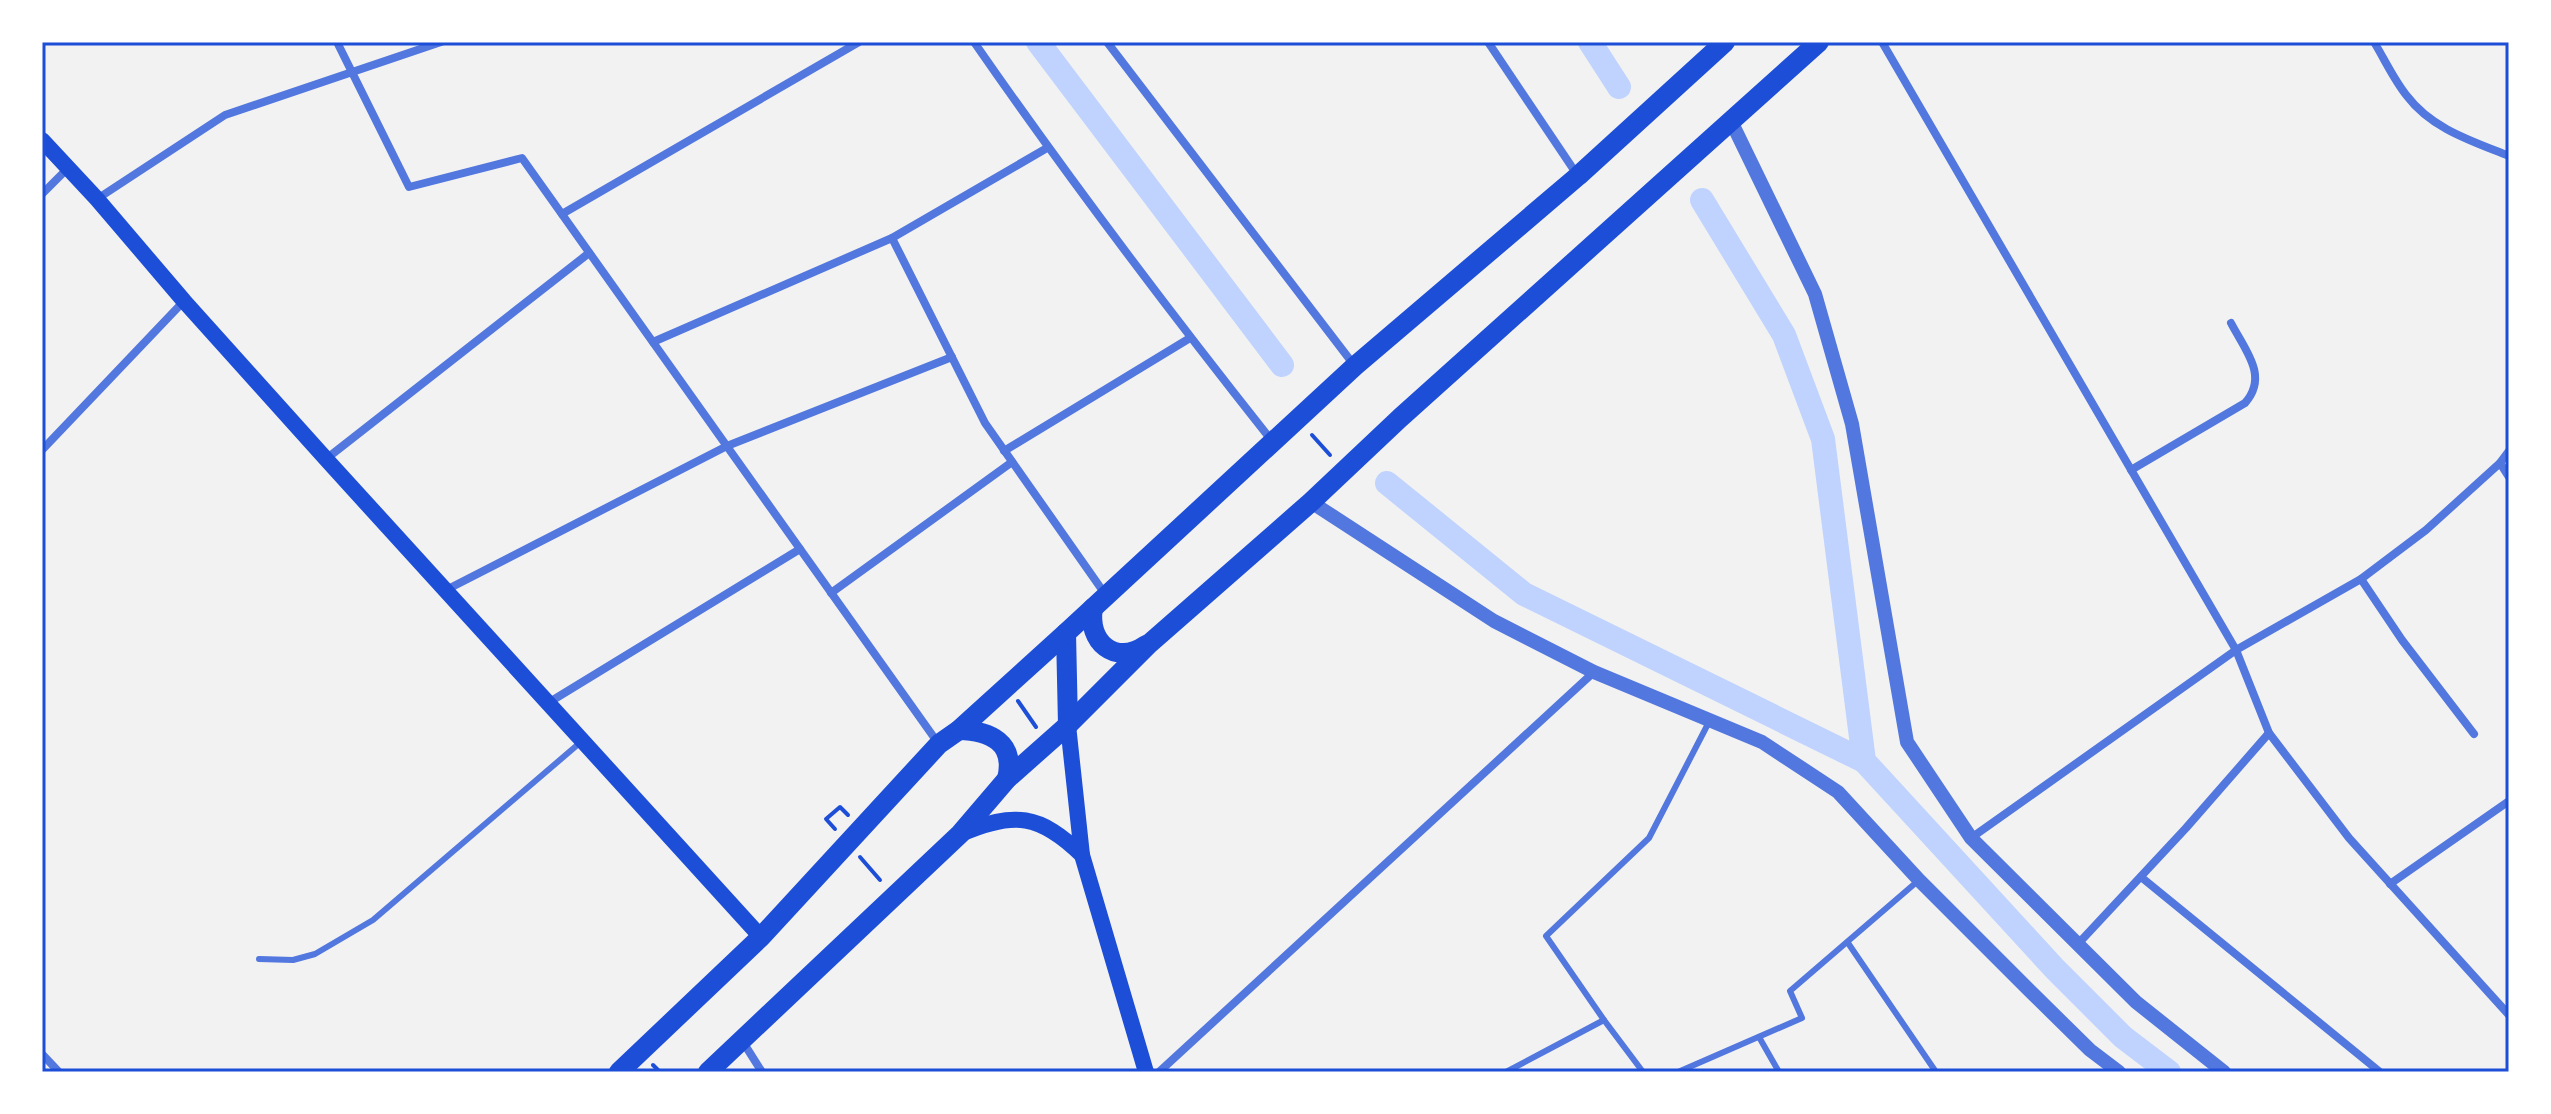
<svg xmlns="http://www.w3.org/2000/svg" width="2551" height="1114" viewBox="0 0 2551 1114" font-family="'Work Sans',sans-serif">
	<rect width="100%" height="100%" fill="#f2f2f2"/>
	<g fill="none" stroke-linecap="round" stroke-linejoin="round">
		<!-- canal -->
		<g stroke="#bfd3fe" stroke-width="24">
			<path d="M 1038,42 L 1282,365"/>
			<path d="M 1590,42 L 1619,87"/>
			<path d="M 1702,200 L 1784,335 L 1823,439 L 1864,761"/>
			<path d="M 1387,483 L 1524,594 L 1864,761 L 2055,969 L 2123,1037 L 2169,1072"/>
		</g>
		<!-- path -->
		<g stroke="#1d4ed8" stroke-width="4">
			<path d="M 1312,435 L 1330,455"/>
			<path d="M 1018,701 L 1036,727"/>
			<path d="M 835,829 L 826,819 L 840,807 L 848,815"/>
			<path d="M 860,857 L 880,880"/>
			<path d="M 653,1065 L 660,1072"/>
		</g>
		<!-- service -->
		<g stroke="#5277de" stroke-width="6">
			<path d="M 1848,943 L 1936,1072"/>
			<path d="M 259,959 L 293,960 L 315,954 L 373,920 L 582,741"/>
			<path d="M 1759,1037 L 1779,1072"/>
			<path d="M 1506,1072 L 1604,1020"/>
			<path d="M 1643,1072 L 1604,1020 L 1546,936 L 1649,838 L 1710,720"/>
			<path d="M 1678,1072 L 1802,1018 L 1790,991 L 1919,880"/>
		</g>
		<!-- minor -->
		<g stroke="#5277de" stroke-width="8">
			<path d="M 337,42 L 409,187 L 522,158 L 938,743"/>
			<path d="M 974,42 C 1069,179 1169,311 1272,441"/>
			<path d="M 1107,42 L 1354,365"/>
			<path d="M 1488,42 L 1578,176"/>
			<path d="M 1882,42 L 2236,650 L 2269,733 L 2349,838 L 2509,1015"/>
			<path d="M 2374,42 C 2385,60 2394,80 2407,96 C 2432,129 2472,141 2509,156"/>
			<path d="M 42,194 L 67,169"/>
			<path d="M 97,199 L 225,115 L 441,42"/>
			<path d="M 562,214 L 859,42"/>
			<path d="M 892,238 L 985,423 L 1105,594"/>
			<path d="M 653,342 L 892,238 L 1047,148"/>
			<path d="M 42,450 L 184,301"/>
			<path d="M 1004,451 L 1190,338"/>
			<path d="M 326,459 L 589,253"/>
			<path d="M 2500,463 L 2509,477"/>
			<path d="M 2131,470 L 2245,403 C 2269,376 2245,350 2231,323"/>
			<path d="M 2361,579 L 2402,640 L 2474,734"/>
			<path d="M 446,590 L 727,446 L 952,357"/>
			<path d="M 831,593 L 1012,462"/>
			<path d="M 548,703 L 800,549"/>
			<path d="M 1971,838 L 2236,650 L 2361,579 L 2426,530 L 2500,463 L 2509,451"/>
			<path d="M 2141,877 L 2380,1072"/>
			<path d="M 2390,884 L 2509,801"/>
			<path d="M 2077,945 L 2186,828 L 2269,733"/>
			<path d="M 743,1042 L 762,1072"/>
			<path d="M 42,1054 L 59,1072"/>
			<path d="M 1159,1072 L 1594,672"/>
		</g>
		<!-- tertiary -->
		<g stroke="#5277de" stroke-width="14">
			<path d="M 1731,121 L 1815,294 L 1852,424 L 1907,742 L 1971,838 L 2136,1002 L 2224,1072"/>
			<path d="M 1311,502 L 1494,621 L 1594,672 L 1762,742 L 1838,792 L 1919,880 L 2029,990 L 2090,1050 L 2119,1072"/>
		</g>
		<!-- secondary -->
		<g stroke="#1d4ed8" stroke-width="16">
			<path d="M 42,140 L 97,199 L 184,301 L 326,459 L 761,937"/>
			<path d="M 1068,725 L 1082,855 L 1146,1072"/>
			<path d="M 961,834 C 1014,811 1040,814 1082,855"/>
		</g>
		<!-- primary -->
		<g stroke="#1d4ed8" stroke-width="20">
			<path d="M 1093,608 C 1087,642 1115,666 1146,645"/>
			<path d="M 1066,633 L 1068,725"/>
			<path d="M 959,730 C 990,731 1016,742 1007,779"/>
			<path d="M 619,1072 L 761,937 L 939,744 L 959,730 L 1066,633 L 1355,366 L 1578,176 L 1725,42"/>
			<path d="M 708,1072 L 960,834 L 1007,779 L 1068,725 L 1149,644 L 1311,502 L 1400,418 L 1819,42"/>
		</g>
	</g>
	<!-- border -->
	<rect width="2551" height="1114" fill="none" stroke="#ffffff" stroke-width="88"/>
	<rect x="44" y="44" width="2463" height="1026" fill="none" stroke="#1d4ed8" stroke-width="3"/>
</svg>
